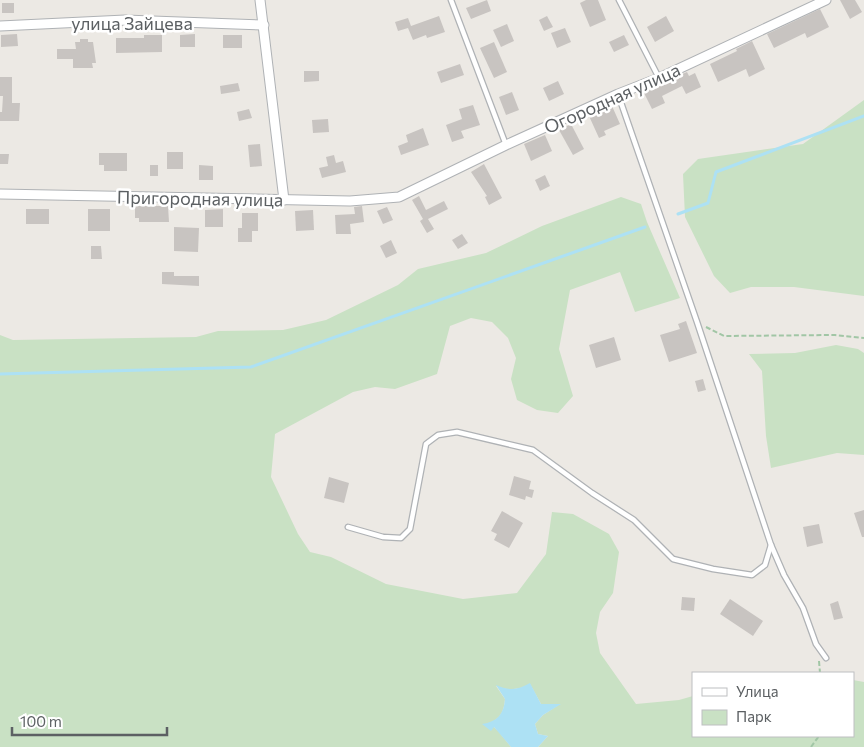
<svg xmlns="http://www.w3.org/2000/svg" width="864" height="747" viewBox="0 0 864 747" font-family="Commissioner,sans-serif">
	<rect width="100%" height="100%" fill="#ece9e4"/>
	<!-- green -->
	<g fill="#c9e1c4">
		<path d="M 864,100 L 864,296 L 794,287 L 751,287 L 730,293 L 714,276 L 685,217 L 683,174 L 698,159 L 803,144 Z"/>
		<path d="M 621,197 L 641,204 L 647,222 L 680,298 L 635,312 L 620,272 L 570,290 L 559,349 L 573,396 L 558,413 L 537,410 L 517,400 L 511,379 L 516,358 L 508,338 L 492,322 L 471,318 L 450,326 L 437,374 L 395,389 L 375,387 L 353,392 L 275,434 L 271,477 L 298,534 L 310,552 L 331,557 L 386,584 L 463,599 L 517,593 L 546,554 L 552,512 L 573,514 L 609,534 L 619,552 L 613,593 L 600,612 L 596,633 L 600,653 L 636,704 L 679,700 L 693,696 L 693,736 L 853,736 L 853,680 L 864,682 L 864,747 L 538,747 L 548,736 L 538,734 L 535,724 L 543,715 L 560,704 L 541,704 L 530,684 C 518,690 509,691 496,686 L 505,699 C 504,711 501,718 490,723 L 499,732 L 511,747 L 0,747 L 0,335 L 13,340 L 196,337 L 218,331 L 283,330 L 326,320 L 398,285 L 418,269 L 486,253 L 542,226 Z"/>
		<path d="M 836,345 L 858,349 L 864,353 L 864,455 L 837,453 L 771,468 L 766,436 L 762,371 L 749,354 L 795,353 Z"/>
	</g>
	<!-- water -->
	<path fill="#ade1f4" d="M 530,683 L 541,704 L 561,704 L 543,715 L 535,724 L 538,734 L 548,736 L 538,747 L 511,747 L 494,727 L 491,731 L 482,724 C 497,722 504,714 505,699 L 496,685 C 509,691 518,690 530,683 Z"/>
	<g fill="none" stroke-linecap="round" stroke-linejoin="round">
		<!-- stream -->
		<g stroke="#ade1f4" stroke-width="3">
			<path d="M 678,214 L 708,203 L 716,172 L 864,116"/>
			<path d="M 0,374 L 251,367 L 645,227"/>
		</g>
	</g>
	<!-- building -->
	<g fill="#c8c4c1">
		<path d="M 487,0 L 491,11 L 471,19 L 466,8 Z"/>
		<path d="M 586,0 L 598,0 L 606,20 L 590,27 L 580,3 Z"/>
		<path d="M 840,0 L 855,0 L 862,12 L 850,19 Z"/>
		<rect x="2" y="3" width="12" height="10"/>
		<path d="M 820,9 L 829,27 L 807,38 L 805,33 L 774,48 L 767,34 Z"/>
		<path d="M 439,16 L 445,32 L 427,38 L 426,35 L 413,40 L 408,28 L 398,31 L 395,22 L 408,18 L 411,26 Z"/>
		<path d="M 547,16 L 553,27 L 544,31 L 539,20 Z"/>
		<path d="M 666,16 L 674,31 L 655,42 L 647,27 Z"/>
		<path d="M 507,24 L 514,41 L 501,47 L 493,30 Z"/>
		<path d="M 565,28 L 571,42 L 557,48 L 551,33 Z"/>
		<path d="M 17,34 L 18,46 L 1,47 L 1,35 Z"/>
		<path d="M 195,34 L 195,47 L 180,47 L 180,35 Z"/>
		<path d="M 144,35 L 162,35 L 162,52 L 116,53 L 116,38 L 144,38 Z"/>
		<rect x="223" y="35" width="19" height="13"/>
		<path d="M 624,35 L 629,45 L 614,52 L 609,42 Z"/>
		<path d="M 80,39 L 88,39 L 88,42 L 93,42 L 96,63 L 92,63 L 93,68 L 73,68 L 73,59 L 57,59 L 57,49 L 76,49 L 75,42 L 80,42 Z"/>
		<path d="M 752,41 L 765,69 L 749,77 L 746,69 L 718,82 L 710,64 L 737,51 L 736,49 Z"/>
		<path d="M 494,42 L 507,72 L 494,78 L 480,48 Z"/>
		<path d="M 460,64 L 464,75 L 441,83 L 437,72 Z"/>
		<path d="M 304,71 L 319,71 L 319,81 L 304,82 Z"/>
		<path d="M 687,72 L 689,76 L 695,73 L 701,87 L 686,94 L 682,86 L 662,96 L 665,103 L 652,109 L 643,91 Z"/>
		<path d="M 0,77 L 12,77 L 12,103 L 20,103 L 19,121 L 0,121 L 0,112 L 2,112 L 3,96 L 0,96 Z"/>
		<path d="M 558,81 L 564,94 L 549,101 L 543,88 Z"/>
		<path d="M 238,83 L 240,91 L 221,94 L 220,86 Z"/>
		<path d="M 512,92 L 519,110 L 506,115 L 499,97 Z"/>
		<path d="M 473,105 L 480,125 L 461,131 L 464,138 L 452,142 L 446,125 L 462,119 L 459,109 Z"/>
		<path d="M 612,106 L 620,124 L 604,131 L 606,135 L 599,138 L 589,116 Z"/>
		<path d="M 249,109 L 252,118 L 239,121 L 237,112 Z"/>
		<path d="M 328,119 L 329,132 L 313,133 L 312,120 Z"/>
		<path d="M 571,124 L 584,149 L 573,155 L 559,130 Z"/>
		<path d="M 423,128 L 429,145 L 401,155 L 398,146 L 408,142 L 406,135 Z"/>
		<path d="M 545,135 L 552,151 L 531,161 L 524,144 Z"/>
		<path d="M 260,144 L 262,166 L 250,167 L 248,145 Z"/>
		<rect x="167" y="152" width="16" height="17"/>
		<path d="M 99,153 L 127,153 L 127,171 L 104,171 L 104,165 L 99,165 Z"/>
		<path d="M 0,154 L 9,154 L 8,164 L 0,164 Z"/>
		<path d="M 334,155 L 336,163 L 343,161 L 346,172 L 322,178 L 319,168 L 328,166 L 326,157 Z"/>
		<path d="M 484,164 L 502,198 L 489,205 L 485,197 L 487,196 L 471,172 Z"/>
		<rect x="150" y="165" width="8" height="11"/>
		<path d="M 199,165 L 213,166 L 213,180 L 199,180 Z"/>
		<path d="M 545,175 L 550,186 L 540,191 L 535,180 Z"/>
		<path d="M 419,196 L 426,210 L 444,201 L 448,209 L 428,219 L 434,229 L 427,233 L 420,221 L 423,219 L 412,200 Z"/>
		<path d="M 135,206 L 168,206 L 169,222 L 139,222 L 139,218 L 135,218 Z"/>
		<path d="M 362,206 L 364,222 L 350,224 L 351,234 L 336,234 L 335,215 L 355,214 L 354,207 Z"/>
		<path d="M 387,207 L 393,220 L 383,224 L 377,211 Z"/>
		<rect x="26" y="209" width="23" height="15"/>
		<rect x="88" y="209" width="22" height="22"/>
		<path d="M 223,209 L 223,227 L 205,227 L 205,210 Z"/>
		<path d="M 313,210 L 314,230 L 296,231 L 295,211 Z"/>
		<path d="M 242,213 L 258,213 L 258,231 L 252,231 L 252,242 L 238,242 L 238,228 L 242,228 Z"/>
		<path d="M 174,227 L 199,228 L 198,252 L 174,251 Z"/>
		<path d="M 462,234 L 468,243 L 458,249 L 452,240 Z"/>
		<path d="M 391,240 L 397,253 L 386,258 L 380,246 Z"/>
		<path d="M 91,246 L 101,246 L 102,259 L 91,259 Z"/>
		<path d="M 162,272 L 174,272 L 174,276 L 199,276 L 199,286 L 162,284 Z"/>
		<path d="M 686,321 L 697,353 L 669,362 L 660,335 L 680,329 L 678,324 Z"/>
		<path d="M 614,337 L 621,360 L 596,368 L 589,345 Z"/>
		<path d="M 703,379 L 706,390 L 698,392 L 695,381 Z"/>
		<path d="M 514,476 L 531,481 L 529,489 L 534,490 L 532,498 L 526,496 L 525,500 L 509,495 Z"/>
		<path d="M 329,477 L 349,483 L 344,503 L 324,498 Z"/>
		<path d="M 864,510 L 864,537 L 862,537 L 854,513 Z"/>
		<path d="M 502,511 L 523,523 L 509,548 L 494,540 L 497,534 L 491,531 Z"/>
		<path d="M 819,524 L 823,543 L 807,547 L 803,527 Z"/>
		<path d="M 682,597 L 695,598 L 694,611 L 681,610 Z"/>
		<path d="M 730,599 L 763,621 L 753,636 L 720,614 Z"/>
		<path d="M 838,601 L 843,618 L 834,620 L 830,604 Z"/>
	</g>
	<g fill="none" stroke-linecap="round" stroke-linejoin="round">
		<!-- lane casing -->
		<g stroke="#afb2b5" stroke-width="7">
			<g id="lane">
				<path d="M 451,0 L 506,145"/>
				<path d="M 619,0 L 659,78"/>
				<path d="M 618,94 L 697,322 L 771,545 L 784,575 L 803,608 L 816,644 L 826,658"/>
				<path d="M 348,527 L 383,537 L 401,538 L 410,529 L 426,444 L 438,435 L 457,432 L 533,450 L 592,493 L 634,520 L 673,559 L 713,569 L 752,575 L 765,565 L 771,545"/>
			</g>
		</g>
		<!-- street casing -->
		<g stroke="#afb2b5" stroke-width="11">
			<g id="street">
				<path d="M 260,0 L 284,200"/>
				<path d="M 0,26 L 125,20 L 264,25"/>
				<path d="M 0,194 L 350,201 L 399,197 L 506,145 L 618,94 L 659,78 L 826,0"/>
			</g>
		</g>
		<!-- path -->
		<g stroke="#a1c6a5" stroke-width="2" stroke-dasharray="5 2.5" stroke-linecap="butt">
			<path d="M 706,327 L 724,336 L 835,335 L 864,338"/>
			<path d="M 819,661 L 820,673"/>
			<path d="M 811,747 L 819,736"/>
		</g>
		<!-- lane -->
		<use href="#lane" stroke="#fff" stroke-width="4.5"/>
		<!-- street -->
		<use href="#street" stroke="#fff" stroke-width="9"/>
	</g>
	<g text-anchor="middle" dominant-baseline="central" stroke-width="5" stroke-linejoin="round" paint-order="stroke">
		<!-- street labels -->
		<g font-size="18" fill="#5c6063" stroke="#fff">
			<text x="132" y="23">улица Зайцева</text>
			<text transform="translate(612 98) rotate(-24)">Огородная улица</text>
			<text transform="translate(200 198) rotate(1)">Пригородная улица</text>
		</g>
	</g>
	<!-- legend -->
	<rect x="692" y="672" width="162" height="65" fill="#ffffff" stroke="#bebfc1"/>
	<rect x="702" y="688" width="25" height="8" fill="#ffffff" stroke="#bebfc1"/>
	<text x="736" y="697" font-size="15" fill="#5c6063">Улица</text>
	<rect x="702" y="710" width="25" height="15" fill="#c9e1c4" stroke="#bebfc1"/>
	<text x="736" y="722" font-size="15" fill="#5c6063">Парк</text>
	<!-- scale -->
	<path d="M12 727v8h155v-8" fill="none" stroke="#5c6063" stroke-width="2.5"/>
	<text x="20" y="727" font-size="15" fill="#5c6063" stroke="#ffffff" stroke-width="4" paint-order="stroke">100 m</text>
</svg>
